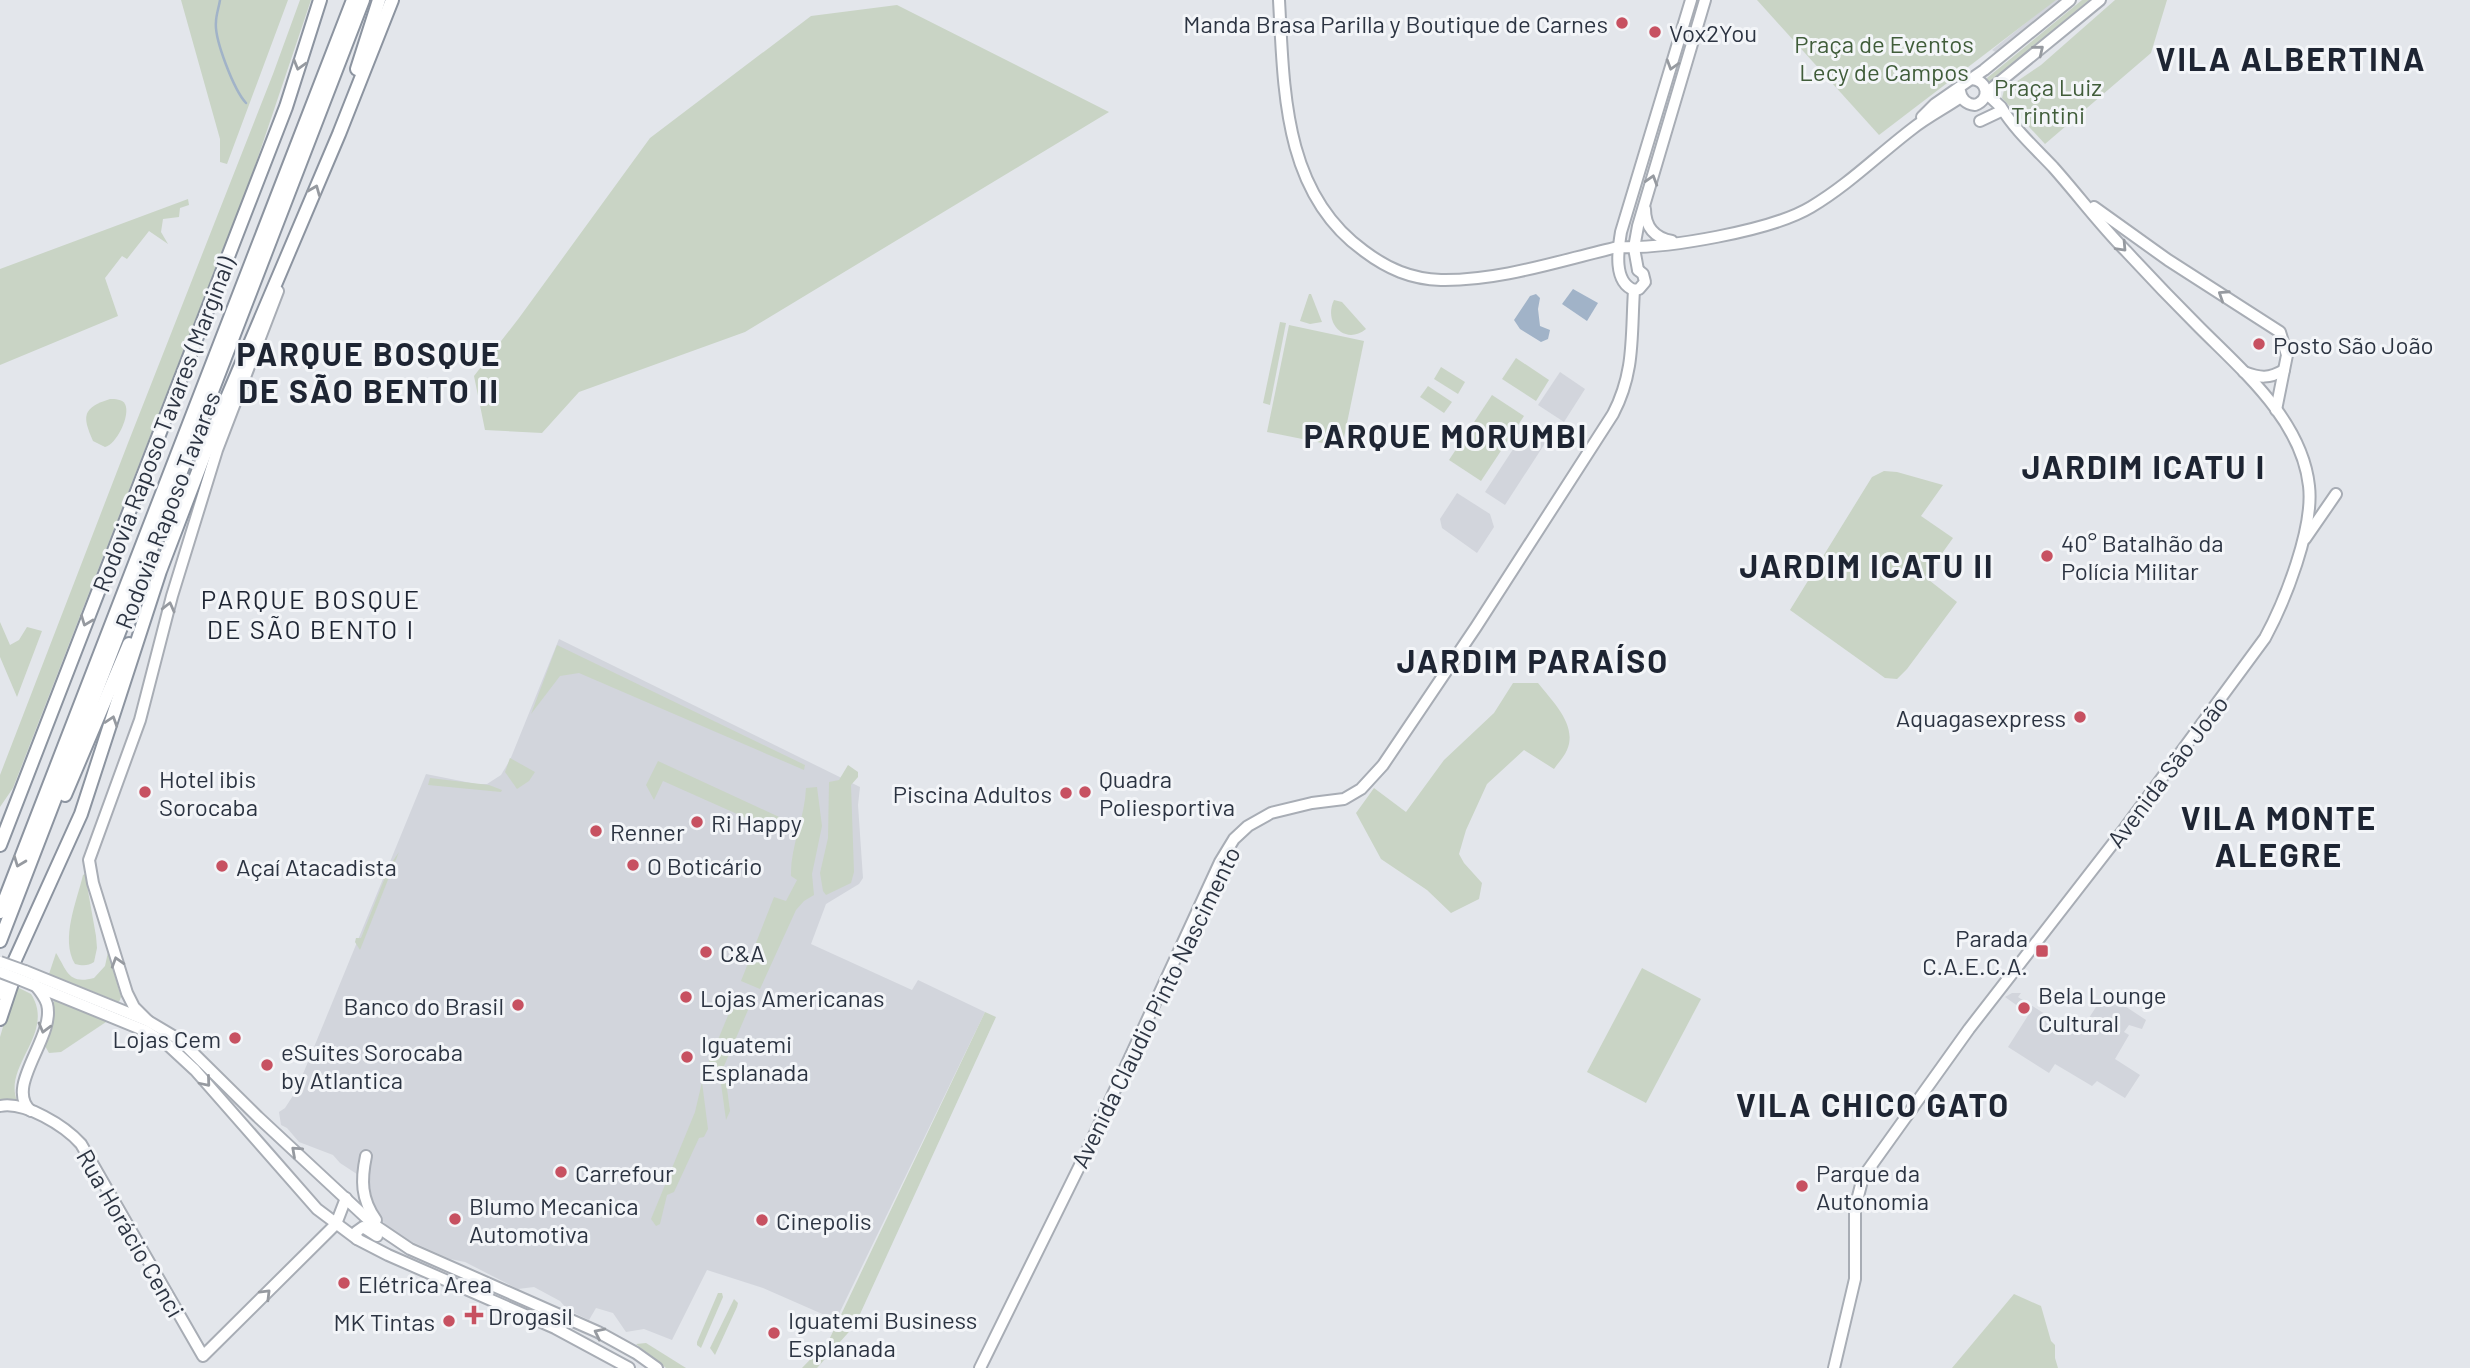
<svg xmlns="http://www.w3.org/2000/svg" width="2470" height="1368" viewBox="0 0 2470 1368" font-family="Barlow,sans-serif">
	<rect width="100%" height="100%" fill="#e3e6eb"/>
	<!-- built -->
	<g fill="#d2d5dc">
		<path d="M 2054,0 L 2062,0 L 1997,53 L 1992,50 Z"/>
		<path d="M 1560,372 L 1585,389 L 1564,422 L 1538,405 Z"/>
		<path d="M 1531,422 L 1551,434 L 1505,505 L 1485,492 Z"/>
		<path d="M 1457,493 L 1490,514 L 1494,527 L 1477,553 L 1442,528 L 1440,519 Z"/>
		<path d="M 559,639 L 860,787 L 858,805 L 863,878 L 859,884 L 826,904 L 811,944 L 912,990 L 918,980 L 985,1012 L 836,1320 L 763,1288 L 707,1270 L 672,1340 L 644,1329 L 626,1332 L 613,1313 L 596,1308 L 589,1320 L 568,1310 L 560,1301 L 534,1287 L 518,1289 L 465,1262 L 450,1259 L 408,1240 L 389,1228 L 376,1214 L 368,1201 L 366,1180 L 340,1163 L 333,1155 L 299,1142 L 287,1128 L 281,1125 L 279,1112 L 285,1108 L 296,1091 L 426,774 L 476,784 L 487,784 L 501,775 L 510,760 Z"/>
		<path d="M 2012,993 L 2021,993 L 2018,997 L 2078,1035 L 2105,993 L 2146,1020 L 2142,1029 L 2129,1025 L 2124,1032 L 2129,1035 L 2115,1059 L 2140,1075 L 2125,1098 L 2097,1081 L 2092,1086 L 2055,1064 L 2049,1073 L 2008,1047 L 2029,1014 L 2005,997 Z"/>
	</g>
	<!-- green -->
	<g fill="#c9d4c5">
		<path d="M 181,0 L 288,0 L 227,164 L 220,162 L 220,139 Z"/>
		<path d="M 300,0 L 311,0 L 253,172 L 13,788 L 0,807 L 0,775 L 128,443 L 273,74 Z"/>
		<path d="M 1757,0 L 2056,0 L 1879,135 Z"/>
		<path d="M 2082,0 L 2089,0 L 1988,85 L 1987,78 Z"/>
		<path d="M 2115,0 L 2167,0 L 2151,53 L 2045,144 L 2002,98 L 2004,90 L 2041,65 Z"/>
		<path d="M 897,5 L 1109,112 L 745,332 L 579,392 L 542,433 L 485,430 L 474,376 L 519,318 L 650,138 L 811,16 Z"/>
		<path d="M 188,199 L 189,205 L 180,208 L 179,217 L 163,219 L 161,232 L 168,244 L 149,231 L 127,259 L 122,256 L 105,278 L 118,316 L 0,365 L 0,269 Z"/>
		<path d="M 1309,294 L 1311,294 L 1322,322 L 1310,324 L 1300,321 Z"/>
		<path d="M 1334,300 L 1342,302 L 1366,329 C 1345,346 1323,323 1334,300 Z"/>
		<path d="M 1280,322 L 1286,323 L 1270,405 L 1263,403 Z"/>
		<path d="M 1289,325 L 1364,341 L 1342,447 L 1267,432 Z"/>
		<path d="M 1516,358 L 1549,380 L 1536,401 L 1502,379 Z"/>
		<path d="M 1441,367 L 1465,382 L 1458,394 L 1434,379 Z"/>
		<path d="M 1428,386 L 1452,402 L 1444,413 L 1420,397 Z"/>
		<path d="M 1492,395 L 1524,416 L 1481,481 L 1449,460 Z"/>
		<path d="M 110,399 C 115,399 122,399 125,404 C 131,415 116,445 105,447 L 93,441 C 82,416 82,408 110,399 Z"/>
		<path d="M 1884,471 L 1897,472 L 1943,485 L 1921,516 L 1953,538 L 1925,577 L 1957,602 L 1907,669 L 1897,679 L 1885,678 L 1790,610 L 1872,477 Z"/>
		<path d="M 0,622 L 10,645 L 19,640 L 27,627 L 42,631 L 17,697 L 0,657 Z"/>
		<path d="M 557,645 L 805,765 L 804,770 L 579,673 L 560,676 L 531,714 Z"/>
		<path d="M 1513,683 L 1538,683 C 1552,701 1578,725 1567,750 C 1564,757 1558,763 1554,769 L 1524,750 L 1487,784 L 1466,830 L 1459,854 L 1464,863 L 1482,883 L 1479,899 L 1451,913 L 1427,890 L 1381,859 L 1356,813 L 1374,788 L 1406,812 L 1444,760 L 1494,713 Z"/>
		<path d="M 510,758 L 535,772 L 529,781 L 517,789 L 505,772 Z"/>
		<path d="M 658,761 L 790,822 L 784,835 L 663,781 L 654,800 L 646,785 Z"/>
		<path d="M 848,765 L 858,772 L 858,777 L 851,785 L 854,872 L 851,883 L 826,895 L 823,891 L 820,873 L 828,838 L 829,782 L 839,780 Z"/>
		<path d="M 430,778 L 489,785 L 502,790 L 501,792 L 428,785 Z"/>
		<path d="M 817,787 L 822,826 L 812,874 L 814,895 L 804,901 L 796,910 L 760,989 L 741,981 L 774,897 L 786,901 L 797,880 L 791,876 C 790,847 805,818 806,788 Z"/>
		<path d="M 399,852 L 360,950 L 355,942 L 356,938 L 361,938 L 384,880 L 382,877 Z"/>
		<path d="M 85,874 L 96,936 L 97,948 L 94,962 C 88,966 83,966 75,964 C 60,939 77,901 83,875 Z"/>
		<path d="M 108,952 L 121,997 L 119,1002 L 49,974 L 56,953 C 67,970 68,985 94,978 L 105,966 Z"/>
		<path d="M 1642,968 L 1701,999 L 1646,1103 L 1587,1072 Z"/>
		<path d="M 15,986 L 31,994 C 56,1033 3,1065 17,1101 L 0,1102 L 0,1037 Z"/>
		<path d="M 736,996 L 751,1003 L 724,1066 L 730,1111 L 726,1120 L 719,1069 L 708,1064 Z"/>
		<path d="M 55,1000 L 105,1020 L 106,1022 L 61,1052 L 49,1053 L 45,1046 L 53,1023 L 53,1003 Z"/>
		<path d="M 985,1012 L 996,1017 L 855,1325 L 817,1368 L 802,1368 L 829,1340 Z"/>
		<path d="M 702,1082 L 708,1129 L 704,1137 L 699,1138 L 674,1192 L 667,1195 L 660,1224 L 656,1226 L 651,1219 L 695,1112 Z"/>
		<path d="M 718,1293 L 722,1293 L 723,1297 L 701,1348 L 697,1345 L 697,1342 Z"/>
		<path d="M 2014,1294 L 2041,1306 L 2051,1341 L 2055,1345 L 2055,1358 L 2058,1368 L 1952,1368 Z"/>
		<path d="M 734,1299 L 738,1303 L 737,1307 L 715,1355 L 710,1348 Z"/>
		<path d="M 646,1343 L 686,1368 L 666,1368 L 636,1344 Z"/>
	</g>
	<!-- water -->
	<g fill="#a1b3c8">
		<path d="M 1573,289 L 1598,303 L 1587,321 L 1562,304 Z"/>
		<path d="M 1536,294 L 1540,298 L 1538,309 L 1540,326 L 1550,330 L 1548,339 L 1541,342 L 1520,329 L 1514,320 L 1530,296 Z"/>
	</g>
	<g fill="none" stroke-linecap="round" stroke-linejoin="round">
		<!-- stream -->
		<path stroke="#a1b3c8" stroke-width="2.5" d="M 220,0 C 219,7 216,15 216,22 C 214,39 234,90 246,103"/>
		<!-- secondary casing -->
		<g stroke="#a8adb5" stroke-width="14">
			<g id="secondary">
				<path d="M 1279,0 C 1284,90 1283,193 1364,251 C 1388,269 1411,279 1441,280 C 1501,281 1561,260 1618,247 C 1665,249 1771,231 1811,207 C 1848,185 1878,155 1912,129 C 1927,117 1945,108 1961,97"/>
				<path d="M 1960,91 C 1961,99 1966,104 1975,105 C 1991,99 1988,81 1972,79"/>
				<path d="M 1986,93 L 2100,0"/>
				<path d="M 1922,117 L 1935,104 L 1984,70 L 2070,0"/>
				<path d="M 1980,121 L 1999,112"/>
				<path d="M 2094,207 L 2168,260 L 2280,332 L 2287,355 L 2276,410"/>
				<path d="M 1645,209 C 1645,227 1655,238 1672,241"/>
				<path d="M 1638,270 L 1634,248 L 1638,226 L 1705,0"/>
				<path d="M 1634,290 C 1613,282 1618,250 1621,232 L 1691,0"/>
				<path d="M 1634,290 L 1639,289 L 1645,282 L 1643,274 L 1638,270"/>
				<path d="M 2244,372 C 2260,378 2269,379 2284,370"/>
				<path d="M 2305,539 L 2336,494"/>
				<path d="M 25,971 L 148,1021 L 180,1040 L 258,1117 L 373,1224 L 410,1249 L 598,1332 L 636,1353 L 657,1368"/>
				<path d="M 21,980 L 146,1031 L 168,1045 L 195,1070 L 317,1209 L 357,1239 L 388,1255 L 555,1328 L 629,1368"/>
				<path d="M 148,1021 L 134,1007 L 127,993 L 93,883 L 89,860 L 140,720 L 172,596 L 217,450 L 278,291"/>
				<path d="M 0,1106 C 25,1101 65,1126 81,1144 L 203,1356 L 336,1224 L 346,1198"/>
				<path d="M 31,1111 C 3,1087 56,1037 47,1004 C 45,997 40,991 35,985"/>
				<path d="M 366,1156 C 361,1180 361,1199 376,1220"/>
				<path d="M 357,1239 L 356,1232 L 363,1227 L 377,1236"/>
				<path d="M 980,1368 L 1085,1155 L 1220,862 L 1234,839 L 1248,826 L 1271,813 L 1312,803 L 1344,799 L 1361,789 L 1383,765 L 1476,627 L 1613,414 C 1635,372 1631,336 1634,290"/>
				<path d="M 1834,1368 L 1855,1279 L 1855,1208 L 1863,1177 L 1969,1029 L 2125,828 L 2265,638 C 2285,601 2314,528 2309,486 C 2302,421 2244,372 2200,328 C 2175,303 2150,277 2126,251 C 2100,225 2078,195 2053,167 C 2035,148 2014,129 2001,107 L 1986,93"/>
			</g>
		</g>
		<!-- highway casing -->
		<g stroke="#8c94a0" stroke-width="16">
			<g id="highway">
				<path d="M 357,69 L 379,0"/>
				<path d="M 65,795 L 129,644"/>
				<path d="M 0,845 L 286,107 L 320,0"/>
				<path d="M 0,912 L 353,0"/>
				<path d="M 0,941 L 363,0"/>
				<path d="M 0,993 L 81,814 L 160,571 L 218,419 L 339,134 L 392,0"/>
				<path d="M 0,1019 L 12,983"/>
			</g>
		</g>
		<!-- secondary -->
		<use href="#secondary" stroke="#fff" stroke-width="10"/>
		<!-- highway -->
		<use href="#highway" stroke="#fff" stroke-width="12"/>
		<!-- secondary-bridge casing -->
		<g stroke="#a8adb5" stroke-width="14" stroke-linecap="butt">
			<g id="secondary-bridge">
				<path d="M 0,962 L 25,971"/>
				<path d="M 0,972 L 21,980"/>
			</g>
		</g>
		<!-- secondary-bridge -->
		<use href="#secondary-bridge" stroke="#fff" stroke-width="10"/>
	</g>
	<!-- one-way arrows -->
	<defs><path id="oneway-chevron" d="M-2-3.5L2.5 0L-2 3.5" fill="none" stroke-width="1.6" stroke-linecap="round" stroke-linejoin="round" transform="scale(1.75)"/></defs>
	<g stroke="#969aa0">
		<use href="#oneway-chevron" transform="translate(2039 50) rotate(-39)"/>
		<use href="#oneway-chevron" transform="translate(299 65) rotate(106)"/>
		<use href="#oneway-chevron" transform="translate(1672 65) rotate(107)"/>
		<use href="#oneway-chevron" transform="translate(1652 180) rotate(-73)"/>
		<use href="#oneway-chevron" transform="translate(315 190) rotate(-68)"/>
		<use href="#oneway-chevron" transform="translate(2122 247) rotate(47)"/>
		<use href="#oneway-chevron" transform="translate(2223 295) rotate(-147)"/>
		<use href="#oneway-chevron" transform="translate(169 607) rotate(-76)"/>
		<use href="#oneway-chevron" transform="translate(86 621) rotate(111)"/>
		<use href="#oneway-chevron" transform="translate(112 721) rotate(-72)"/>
		<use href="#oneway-chevron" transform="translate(19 862) rotate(111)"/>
		<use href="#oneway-chevron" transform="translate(117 962) rotate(-107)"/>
		<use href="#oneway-chevron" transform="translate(44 1028) rotate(105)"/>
		<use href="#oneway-chevron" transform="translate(206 1082) rotate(50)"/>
		<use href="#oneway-chevron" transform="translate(296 1151) rotate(-138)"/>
		<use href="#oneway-chevron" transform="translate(266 1294) rotate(-45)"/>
		<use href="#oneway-chevron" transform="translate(599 1333) rotate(-154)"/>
	</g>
	<!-- markers -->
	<g fill="#c75161" stroke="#f3f5f8" stroke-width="2.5">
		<circle cx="1622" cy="23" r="7"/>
		<circle cx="1655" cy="32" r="7"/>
		<circle cx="2259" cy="344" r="7"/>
		<circle cx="2047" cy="556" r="7"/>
		<circle cx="2080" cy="717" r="7"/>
		<circle cx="145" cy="792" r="7"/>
		<circle cx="1085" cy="792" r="7"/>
		<circle cx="1066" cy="793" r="7"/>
		<circle cx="697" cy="822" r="7"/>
		<circle cx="596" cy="831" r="7"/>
		<circle cx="633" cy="865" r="7"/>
		<circle cx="222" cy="866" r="7"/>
		<rect x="2035" y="944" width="14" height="14" rx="3.5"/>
		<circle cx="706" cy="952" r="7"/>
		<circle cx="686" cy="997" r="7"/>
		<circle cx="518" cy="1005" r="7"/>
		<circle cx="2024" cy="1008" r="7"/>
		<circle cx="235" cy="1038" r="7"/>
		<circle cx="687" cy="1057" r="7"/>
		<circle cx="267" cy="1065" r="7"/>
		<circle cx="561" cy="1172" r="7"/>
		<circle cx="1802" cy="1186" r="7"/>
		<circle cx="455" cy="1219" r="7"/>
		<circle cx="762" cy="1220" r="7"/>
		<circle cx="344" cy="1283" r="7"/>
		<path d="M470.5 1304.5h7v7h7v7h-7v7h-7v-7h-7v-7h7z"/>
		<circle cx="449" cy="1321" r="7"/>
		<circle cx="774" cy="1333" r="7"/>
	</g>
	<g text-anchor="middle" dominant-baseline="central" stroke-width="6" stroke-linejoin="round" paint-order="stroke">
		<!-- poi labels -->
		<g font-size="24" fill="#2c3442" stroke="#f3f5f8" text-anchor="start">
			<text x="1608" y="23" text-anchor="end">Manda Brasa Parilla y Boutique de Carnes</text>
			<text x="1669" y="32">Vox2You</text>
			<text x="2273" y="344">Posto São João</text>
			<text x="2061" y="542">40° Batalhão da<tspan x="2061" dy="28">Polícia Militar</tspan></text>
			<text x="2066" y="717" text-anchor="end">Aquagasexpress</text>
			<text x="159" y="778">Hotel ibis<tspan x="159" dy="28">Sorocaba</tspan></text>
			<text x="1099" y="778">Quadra<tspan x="1099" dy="28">Poliesportiva</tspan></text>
			<text x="1052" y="793" text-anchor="end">Piscina Adultos</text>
			<text x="711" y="822">Ri Happy</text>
			<text x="610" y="831">Renner</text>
			<text x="647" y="865">O Boticário</text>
			<text x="236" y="866">Açaí Atacadista</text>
			<text x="2028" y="937" text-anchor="end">Parada<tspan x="2028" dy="28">C.A.E.C.A.</tspan></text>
			<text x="720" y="952">C&amp;A</text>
			<text x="2038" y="994">Bela Lounge<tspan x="2038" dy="28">Cultural</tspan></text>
			<text x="700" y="997">Lojas Americanas</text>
			<text x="504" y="1005" text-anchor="end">Banco do Brasil</text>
			<text x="221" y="1038" text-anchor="end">Lojas Cem</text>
			<text x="701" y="1043">Iguatemi<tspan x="701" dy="28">Esplanada</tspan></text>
			<text x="281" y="1051">eSuites Sorocaba<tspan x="281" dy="28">by Atlantica</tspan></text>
			<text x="575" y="1172">Carrefour</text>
			<text x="1816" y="1172">Parque da<tspan x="1816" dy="28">Autonomia</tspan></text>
			<text x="469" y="1205">Blumo Mecanica<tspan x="469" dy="28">Automotiva</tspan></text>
			<text x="776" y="1220">Cinepolis</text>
			<text x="358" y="1283">Elétrica Area</text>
			<text x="488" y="1315">Drogasil</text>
			<text x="788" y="1319">Iguatemi Business<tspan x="788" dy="28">Esplanada</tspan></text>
			<text x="435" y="1321" text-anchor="end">MK Tintas</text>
		</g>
		<!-- park labels -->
		<g font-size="24" fill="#405d3a" stroke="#f3f5f8">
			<text x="1884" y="43">Praça de Eventos<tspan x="1884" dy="28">Lecy de Campos</tspan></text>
			<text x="2048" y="86">Praça Luiz<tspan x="2048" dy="28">Trintini</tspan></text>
		</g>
		<!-- street labels -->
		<g font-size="24" fill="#2c3442" stroke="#f3f5f8">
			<text transform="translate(163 424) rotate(-69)">Rodovia Raposo Tavares (Marginal)</text>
			<text transform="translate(167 510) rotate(-69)">Rodovia Raposo Tavares</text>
			<text transform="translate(2167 771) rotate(-53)">Avenida São João</text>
			<text transform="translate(1155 1007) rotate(-64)">Avenida Claudio Pinto Nascimento</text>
			<text transform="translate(131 1233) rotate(60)">Rua Horácio Cenci</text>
		</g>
		<!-- neighbourhood labels -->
		<g font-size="26" letter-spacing="2" fill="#1e2533" stroke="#f3f5f8">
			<text x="311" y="598">PARQUE BOSQUE<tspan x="311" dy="30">DE SÃO BENTO I</tspan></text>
		</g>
		<!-- district labels -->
		<g font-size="32" font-weight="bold" letter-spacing="2" fill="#1e2533" stroke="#f3f5f8">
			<text x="2291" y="58">VILA ALBERTINA</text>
			<text x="369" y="353">PARQUE BOSQUE<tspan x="369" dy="37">DE SÃO BENTO II</tspan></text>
			<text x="1446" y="435">PARQUE MORUMBI</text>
			<text x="2144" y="466">JARDIM ICATU I</text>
			<text x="1867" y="565">JARDIM ICATU II</text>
			<text x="1533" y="660">JARDIM PARAÍSO</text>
			<text x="2279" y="817">VILA MONTE<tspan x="2279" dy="37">ALEGRE</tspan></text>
			<text x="1873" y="1104">VILA CHICO GATO</text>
		</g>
	</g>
</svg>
